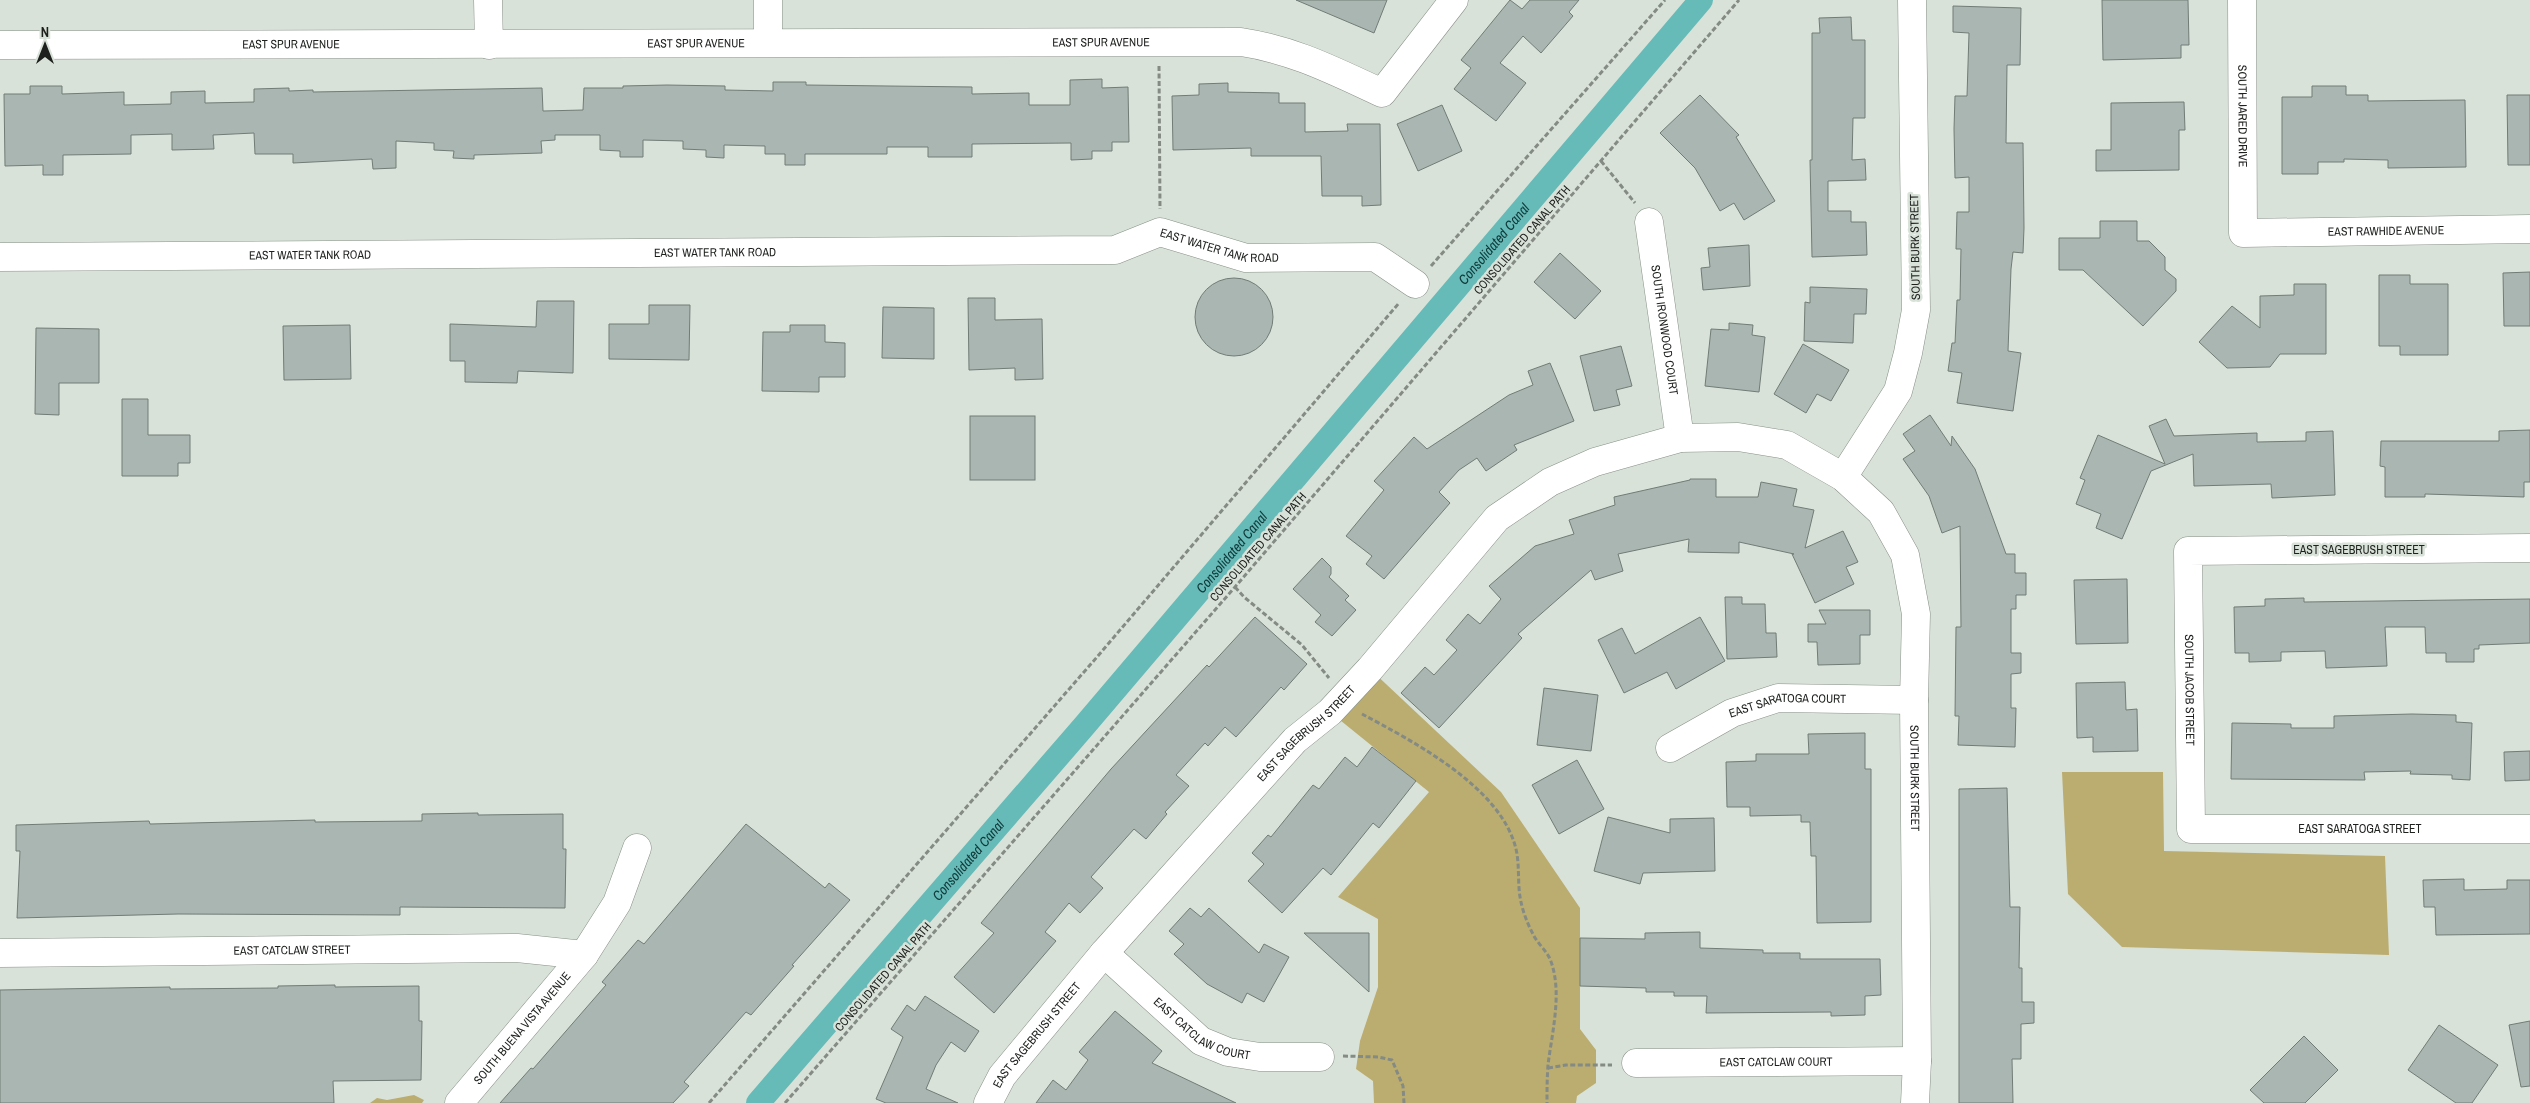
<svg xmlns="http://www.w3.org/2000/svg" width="2530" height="1103" viewBox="0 0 2530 1103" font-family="'Archivo Narrow',sans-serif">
	<rect width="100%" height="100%" fill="#d9e2d9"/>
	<!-- green -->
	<g fill="#bbad70">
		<path d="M 1370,669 L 1501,792 L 1580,908 L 1580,1029 L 1596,1050 L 1596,1083 L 1577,1096 L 1576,1103 L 1374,1103 L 1373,1081 L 1356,1069 L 1360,1041 L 1378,987 L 1378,919 L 1338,897 L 1429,792 L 1330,712 Z"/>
		<path d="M 2062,772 L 2163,772 L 2164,851 L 2385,856 L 2389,955 L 2122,947 L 2068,894 Z"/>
		<path d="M 414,1095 L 424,1100 L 422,1103 L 370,1103 L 377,1098 L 387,1100 Z"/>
	</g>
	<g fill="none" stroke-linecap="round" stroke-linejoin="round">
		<!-- canal -->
		<path stroke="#66bab8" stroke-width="24" id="s1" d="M 758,1103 L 1085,725 L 1701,0"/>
	</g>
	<!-- building -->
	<g fill="#aab6b1" stroke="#717c77">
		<path d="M 1296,0 L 1387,0 L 1374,33 Z"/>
		<path d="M 1510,0 L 1522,9 L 1530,0 L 1579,0 L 1569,12 L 1573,16 L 1541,53 L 1523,36 L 1500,63 L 1526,83 L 1496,121 L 1454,89 L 1471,68 L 1461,60 Z"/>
		<path d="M 2102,0 L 2188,0 L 2189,45 L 2181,45 L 2181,58 L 2103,60 Z"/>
		<path d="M 1953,6 L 2021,8 L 2020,65 L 2007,65 L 2006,143 L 2023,143 L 2024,228 L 2023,253 L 2013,252 L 2011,269 L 2008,351 L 2021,353 L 2013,411 L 1957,403 L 1962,373 L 1948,371 L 1952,343 L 1955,343 L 1957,300 L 1960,300 L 1961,249 L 1956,249 L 1957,212 L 1969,212 L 1969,177 L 1955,178 L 1954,129 L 1955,96 L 1967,96 L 1969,33 L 1953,32 Z"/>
		<path d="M 1851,17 L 1852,40 L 1865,40 L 1865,118 L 1853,118 L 1852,160 L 1865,159 L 1866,180 L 1828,181 L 1828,211 L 1851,211 L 1851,222 L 1866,222 L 1867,255 L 1812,257 L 1810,160 L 1812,160 L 1812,33 L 1820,33 L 1819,18 Z"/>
		<path d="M 1102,79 L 1102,88 L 1128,87 L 1129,142 L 1112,142 L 1112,151 L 1092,151 L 1092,159 L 1071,160 L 1071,143 L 972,144 L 972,157 L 928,157 L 928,147 L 887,147 L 887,154 L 805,154 L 805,165 L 785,165 L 785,154 L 765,154 L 765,146 L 724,145 L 724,158 L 706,157 L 706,150 L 683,149 L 683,141 L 643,140 L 643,157 L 620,157 L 620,151 L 600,150 L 600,135 L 555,135 L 555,140 L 541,141 L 542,153 L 474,155 L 474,159 L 453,158 L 454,151 L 434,150 L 434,143 L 396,141 L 396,168 L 373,169 L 372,159 L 293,163 L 293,154 L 255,154 L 254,133 L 213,135 L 214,149 L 172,150 L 172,134 L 131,135 L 131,154 L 63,155 L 63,175 L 43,175 L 43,165 L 5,166 L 4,94 L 30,94 L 30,86 L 62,86 L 62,94 L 124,92 L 124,105 L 171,104 L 171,92 L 205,91 L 205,103 L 254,102 L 254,89 L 289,88 L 289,91 L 313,90 L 313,92 L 542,88 L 543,111 L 583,110 L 584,88 L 623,88 L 623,86 L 667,85 L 725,86 L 725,90 L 773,91 L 773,82 L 806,82 L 806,85 L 972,87 L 972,94 L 1029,93 L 1029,105 L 1070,105 L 1070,80 Z"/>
		<path d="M 1228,83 L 1228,92 L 1279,93 L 1279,103 L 1305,103 L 1305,132 L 1348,131 L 1347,124 L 1380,124 L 1381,205 L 1362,206 L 1362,196 L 1322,196 L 1321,156 L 1251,156 L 1251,148 L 1173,150 L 1172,96 L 1199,95 L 1199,84 Z"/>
		<path d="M 2312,86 L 2346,86 L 2346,95 L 2368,95 L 2368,101 L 2465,100 L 2466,167 L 2388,168 L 2388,160 L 2344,159 L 2344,162 L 2318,162 L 2318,174 L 2282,174 L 2282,97 L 2312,97 Z"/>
		<path d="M 1700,95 L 1739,135 L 1736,137 L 1775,201 L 1744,220 L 1734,203 L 1720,211 L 1695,168 L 1660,133 Z"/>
		<path d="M 2507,95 L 2530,95 L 2530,165 L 2508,165 Z"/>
		<path d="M 2184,102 L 2185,130 L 2179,130 L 2179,170 L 2096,171 L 2096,150 L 2111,150 L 2111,103 Z"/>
		<path d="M 1442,105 L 1462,151 L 1418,171 L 1397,124 Z"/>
		<path d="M 2100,221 L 2137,221 L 2137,241 L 2149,241 L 2165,257 L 2165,270 L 2176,279 L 2176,291 L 2143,326 L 2083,270 L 2059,270 L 2059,238 L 2100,238 Z"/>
		<path d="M 1749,245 L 1750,286 L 1703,290 L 1701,268 L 1710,267 L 1708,248 Z"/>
		<path d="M 1560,253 L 1601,291 L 1575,319 L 1534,282 Z"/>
		<path d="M 2530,272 L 2530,326 L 2504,326 L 2503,273 Z"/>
		<path d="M 2379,275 L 2410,275 L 2410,284 L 2448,284 L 2448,355 L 2400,355 L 2400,346 L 2379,346 Z"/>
		<circle cx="1234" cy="317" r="39"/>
		<path d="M 2294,284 L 2326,284 L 2326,354 L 2280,354 L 2270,367 L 2227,368 L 2199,342 L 2232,306 L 2260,328 L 2260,296 L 2294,295 Z"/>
		<path d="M 1810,287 L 1867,289 L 1866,314 L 1854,314 L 1853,343 L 1804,341 L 1805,302 L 1810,303 Z"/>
		<path d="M 968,298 L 995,298 L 995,320 L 1042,319 L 1043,379 L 1015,380 L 1015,368 L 969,370 Z"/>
		<path d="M 537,301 L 574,301 L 573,373 L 518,371 L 517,383 L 465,382 L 465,361 L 450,361 L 450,324 L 536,327 Z"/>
		<path d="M 649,305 L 690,305 L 689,360 L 609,359 L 609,324 L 649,324 Z"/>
		<path d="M 883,307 L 934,308 L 934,359 L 882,358 Z"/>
		<path d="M 1729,323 L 1753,325 L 1752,335 L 1765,337 L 1759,392 L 1705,386 L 1711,329 L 1729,330 Z"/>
		<path d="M 350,325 L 351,379 L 284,380 L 283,326 Z"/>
		<path d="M 790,325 L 825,325 L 825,342 L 845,343 L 845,377 L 819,377 L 819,392 L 762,391 L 763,332 L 790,332 Z"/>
		<path d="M 36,328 L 99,329 L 99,383 L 59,383 L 59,415 L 35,414 Z"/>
		<path d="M 1803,344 L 1849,370 L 1831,401 L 1817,394 L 1806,413 L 1774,394 Z"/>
		<path d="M 1621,346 L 1632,386 L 1616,390 L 1620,405 L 1594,411 L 1580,356 Z"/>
		<path d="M 1550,363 L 1574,421 L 1514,445 L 1517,450 L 1486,471 L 1477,458 L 1459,470 L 1439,492 L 1450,503 L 1384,579 L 1366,564 L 1372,556 L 1346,536 L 1384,490 L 1374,481 L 1414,437 L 1427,449 L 1509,395 L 1533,385 L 1528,371 Z"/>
		<path d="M 122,399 L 148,399 L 148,435 L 190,435 L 190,463 L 178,463 L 178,476 L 122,476 Z"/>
		<path d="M 1930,415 L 1951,446 L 1952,436 L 1975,469 L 2006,554 L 2015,554 L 2015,573 L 2026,573 L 2026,595 L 2016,595 L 2016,609 L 2011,609 L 2011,653 L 2021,653 L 2021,673 L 2011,674 L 2011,708 L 2016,708 L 2015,747 L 1958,745 L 1959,716 L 1955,716 L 1956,627 L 1961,627 L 1960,526 L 1942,533 L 1929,496 L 1903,459 L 1915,451 L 1903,434 Z"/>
		<rect x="970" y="416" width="65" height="64"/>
		<path d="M 2166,419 L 2174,436 L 2257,433 L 2257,442 L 2306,441 L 2306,432 L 2333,431 L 2335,495 L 2272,498 L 2271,484 L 2194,486 L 2193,454 L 2151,471 L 2122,539 L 2096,528 L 2101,514 L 2076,504 L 2085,480 L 2080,478 L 2098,435 L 2165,464 L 2149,426 Z"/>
		<path d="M 2530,430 L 2530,482 L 2524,482 L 2524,497 L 2425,494 L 2425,497 L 2385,497 L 2385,467 L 2380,466 L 2381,441 L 2499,441 L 2499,431 Z"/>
		<path d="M 1690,479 L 1716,479 L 1716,497 L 1758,497 L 1761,482 L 1797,489 L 1793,506 L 1814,510 L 1805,548 L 1843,531 L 1858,562 L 1846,567 L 1854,584 L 1815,603 L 1792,554 L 1794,554 L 1739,542 L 1739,553 L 1688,552 L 1689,539 L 1618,554 L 1623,571 L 1595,580 L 1591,570 L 1518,634 L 1522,638 L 1439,728 L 1401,693 L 1425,667 L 1434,675 L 1457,650 L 1446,640 L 1468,614 L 1480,624 L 1501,599 L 1489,586 L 1535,546 L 1574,534 L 1569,520 L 1615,505 L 1614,497 L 1690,480 Z"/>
		<path d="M 1322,558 L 1331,567 L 1331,574 L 1329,577 L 1349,596 L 1345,600 L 1356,610 L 1332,636 L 1315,622 L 1321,615 L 1293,589 Z"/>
		<path d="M 2127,579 L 2128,643 L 2076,644 L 2074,580 Z"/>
		<path d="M 1725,597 L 1742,597 L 1742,604 L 1765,604 L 1766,633 L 1776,633 L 1777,657 L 1727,659 Z"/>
		<path d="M 2304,598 L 2304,602 L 2530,599 L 2530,643 L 2479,645 L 2479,649 L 2474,649 L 2474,662 L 2446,662 L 2446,653 L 2426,653 L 2425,627 L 2385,627 L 2387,666 L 2326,668 L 2325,651 L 2281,652 L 2281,661 L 2249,662 L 2249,653 L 2235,653 L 2234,607 L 2265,606 L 2265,599 Z"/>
		<path d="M 1819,610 L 1870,610 L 1870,635 L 1860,635 L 1860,664 L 1818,665 L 1817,642 L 1808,642 L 1808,624 L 1826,624 Z"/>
		<path d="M 1255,617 L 1307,664 L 1284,690 L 1281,687 L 1236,737 L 1225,727 L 1208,746 L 1205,743 L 1176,775 L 1189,786 L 1165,812 L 1167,814 L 1146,839 L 1134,829 L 1091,877 L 1103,888 L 1080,913 L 1069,903 L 1045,932 L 1056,941 L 994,1013 L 954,977 L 994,933 L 981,923 L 1111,769 L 1207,665 L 1209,667 Z"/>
		<path d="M 1700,617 L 1725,661 L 1676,689 L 1667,672 L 1624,693 L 1598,640 L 1622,628 L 1635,654 Z"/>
		<path d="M 2125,682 L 2126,710 L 2137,709 L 2138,751 L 2093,752 L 2093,737 L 2077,738 L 2076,683 Z"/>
		<path d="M 1544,688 L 1598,695 L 1591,751 L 1537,745 Z"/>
		<path d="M 2412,714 L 2456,715 L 2456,722 L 2472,723 L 2470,780 L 2452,779 L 2452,775 L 2410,774 L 2411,771 L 2364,772 L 2365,780 L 2231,779 L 2232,723 L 2291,724 L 2291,728 L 2334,728 L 2334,716 Z"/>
		<path d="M 1865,733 L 1865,769 L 1871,769 L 1871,922 L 1817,923 L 1816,856 L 1811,856 L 1810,822 L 1801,822 L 1801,815 L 1750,816 L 1750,807 L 1727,807 L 1726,762 L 1756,761 L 1756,754 L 1809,754 L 1808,734 Z"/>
		<path d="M 1372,747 L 1416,781 L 1379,828 L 1373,823 L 1331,875 L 1323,868 L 1282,913 L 1248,881 L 1264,864 L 1252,853 L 1268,835 L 1271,837 L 1313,785 L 1319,789 L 1345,757 L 1357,767 Z"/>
		<path d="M 2530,751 L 2530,780 L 2505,781 L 2504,752 Z"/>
		<path d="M 1577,760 L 1604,809 L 1559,834 L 1532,785 Z"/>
		<path d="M 2007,788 L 2010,907 L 2020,907 L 2019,968 L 2022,968 L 2022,1002 L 2034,1002 L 2034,1023 L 2021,1024 L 2021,1059 L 2012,1059 L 2013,1103 L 1959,1103 L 1959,789 Z"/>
		<path d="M 478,813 L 478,815 L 563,814 L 563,849 L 566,849 L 565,908 L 400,907 L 400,915 L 178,914 L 17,918 L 20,851 L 16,851 L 16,825 L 149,821 L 150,824 L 315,820 L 315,822 L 422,821 L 422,814 Z"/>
		<path d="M 1608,817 L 1670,833 L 1670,819 L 1714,818 L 1715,871 L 1643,873 L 1640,884 L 1594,871 Z"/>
		<path d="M 746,824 L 825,888 L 829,883 L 850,900 L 792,965 L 794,966 L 751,1015 L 746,1012 L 684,1082 L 689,1086 L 673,1103 L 500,1103 L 531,1068 L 533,1069 L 606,985 L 602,982 L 638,940 L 644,944 Z"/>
		<path d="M 2464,879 L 2464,890 L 2507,889 L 2507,880 L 2530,880 L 2530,934 L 2436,935 L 2435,907 L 2424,907 L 2423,880 Z"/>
		<path d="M 1190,908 L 1201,917 L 1209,908 L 1259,953 L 1264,944 L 1289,957 L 1264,1002 L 1247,993 L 1242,1003 L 1207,984 L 1174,954 L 1184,944 L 1169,931 Z"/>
		<path d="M 1700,932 L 1700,948 L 1763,950 L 1763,953 L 1800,953 L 1800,959 L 1880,959 L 1881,995 L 1865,996 L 1865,1015 L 1831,1016 L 1831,1012 L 1706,1013 L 1707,996 L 1674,996 L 1674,992 L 1646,992 L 1646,988 L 1580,986 L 1580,938 L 1645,939 L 1645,933 Z"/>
		<path d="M 1304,933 L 1369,933 L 1369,992 Z"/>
		<path d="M 335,985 L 335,987 L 419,986 L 419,1021 L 422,1021 L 421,1080 L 333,1081 L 334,1103 L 0,1103 L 0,990 L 170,987 L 170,989 L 278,988 L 278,986 Z"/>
		<path d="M 925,996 L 979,1031 L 965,1052 L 951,1042 L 936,1065 L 926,1089 L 958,1103 L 886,1103 L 876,1099 L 903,1037 L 891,1029 L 907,1005 L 915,1011 Z"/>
		<path d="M 1115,1011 L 1162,1051 L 1152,1063 L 1236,1103 L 1036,1103 L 1053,1080 L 1066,1090 L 1088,1060 L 1079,1052 Z"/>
		<path d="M 2530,1021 L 2530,1086 L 2521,1087 L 2509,1025 Z"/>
		<path d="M 2439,1025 L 2498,1065 L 2472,1103 L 2456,1103 L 2408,1070 Z"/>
		<path d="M 2304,1036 L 2338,1070 L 2305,1103 L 2264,1103 L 2250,1090 Z"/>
	</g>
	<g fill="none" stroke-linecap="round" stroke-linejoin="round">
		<!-- minor casing -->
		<g stroke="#879087" stroke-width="29">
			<g id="minor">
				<path d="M 488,0 L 489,45"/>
				<path d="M 768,0 L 768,42"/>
				<path id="s2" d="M 2242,0 L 2243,233 L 2530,229"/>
				<path id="s3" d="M 0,45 L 1241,42 C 1294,50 1334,71 1382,93 L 1454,0"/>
				<path id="s4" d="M 1649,222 L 1680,438"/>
				<path id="s5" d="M 0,257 L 1115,250 L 1160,232 L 1246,258 L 1375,257 L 1415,284"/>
				<path d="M 1843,477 L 1898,391 L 1908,353 L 1916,310 L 1912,0"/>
				<path id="s6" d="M 2530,548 L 2188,551 L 2191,829 L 2530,829"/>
				<path id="s7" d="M 1670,748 L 1732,713 L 1778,698 L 1914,700"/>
				<path id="s8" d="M 0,953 L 517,948 L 584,955"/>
				<path id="s9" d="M 1104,953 L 1201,1041 L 1228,1052 L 1260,1057 L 1320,1057"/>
				<path id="s10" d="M 1636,1063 L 1917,1061"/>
				<path id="s11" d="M 459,1103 L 584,955 L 617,903 L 637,848"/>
				<path id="s12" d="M 988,1103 L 1002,1076 L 1104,953 L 1295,740 L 1330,712 L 1370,669 L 1497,518 L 1550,482 L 1595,462 L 1680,438 L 1738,437 L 1787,445 L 1843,477 L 1881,512 L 1905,555 L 1916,614 L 1914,700 L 1917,1061 L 1915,1103"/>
			</g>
		</g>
		<!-- path -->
		<g stroke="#848a84" stroke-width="3" stroke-dasharray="5 2.5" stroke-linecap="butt">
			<path d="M 1159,66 L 1160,209"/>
			<path d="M 1601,161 L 1635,203"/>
			<path d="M 1431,266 L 1665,0"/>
			<path d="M 1235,587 L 1244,597 L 1302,645 L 1329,678"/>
			<path d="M 1362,714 C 1414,742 1501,787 1516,849 C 1520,866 1517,885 1521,902 C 1523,912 1528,925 1533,934 C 1537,943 1546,950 1550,959 C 1563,991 1552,1032 1548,1065 C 1547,1078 1547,1090 1547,1103"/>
			<path d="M 1343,1056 L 1378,1057 L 1392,1060 L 1403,1086 L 1404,1103"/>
			<path d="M 1548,1068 L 1566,1065 L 1612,1065"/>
			<path d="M 709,1103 L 1097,657 L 1399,303"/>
			<path d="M 785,1103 L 1235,587 L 1739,0"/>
		</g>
		<!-- minor -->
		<use href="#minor" stroke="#fff" stroke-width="28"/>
	</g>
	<g text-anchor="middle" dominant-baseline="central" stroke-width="5" stroke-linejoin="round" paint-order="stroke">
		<!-- street labels -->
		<g font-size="12" fill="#1d201d" stroke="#d9e2d9">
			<text stroke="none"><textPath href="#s3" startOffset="1101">EAST SPUR AVENUE</textPath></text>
			<text stroke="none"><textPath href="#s3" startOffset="696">EAST SPUR AVENUE</textPath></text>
			<text stroke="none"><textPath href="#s3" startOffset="291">EAST SPUR AVENUE</textPath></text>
			<text stroke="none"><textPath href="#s2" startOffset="116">SOUTH JARED DRIVE</textPath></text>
			<text stroke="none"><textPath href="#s2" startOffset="376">EAST RAWHIDE AVENUE</textPath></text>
			<text transform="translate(1522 240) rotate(-49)">CONSOLIDATED CANAL PATH</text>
			<text stroke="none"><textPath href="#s5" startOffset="1225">EAST WATER TANK ROAD</textPath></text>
			<text transform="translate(1915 247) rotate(-91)">SOUTH BURK STREET</text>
			<text stroke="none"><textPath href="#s5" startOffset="715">EAST WATER TANK ROAD</textPath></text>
			<text stroke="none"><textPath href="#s5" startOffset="310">EAST WATER TANK ROAD</textPath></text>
			<text stroke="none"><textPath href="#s4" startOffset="109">SOUTH IRONWOOD COURT</textPath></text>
			<text transform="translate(1258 547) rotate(-49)">CONSOLIDATED CANAL PATH</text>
			<text x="2359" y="550">EAST SAGEBRUSH STREET</text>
			<text stroke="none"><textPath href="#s6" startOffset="481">SOUTH JACOB STREET</textPath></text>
			<text stroke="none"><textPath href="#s7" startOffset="128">EAST SARATOGA COURT</textPath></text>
			<text stroke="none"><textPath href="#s12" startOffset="489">EAST SAGEBRUSH STREET</textPath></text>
			<text stroke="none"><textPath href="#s12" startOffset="1476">SOUTH BURK STREET</textPath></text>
			<text stroke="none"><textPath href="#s6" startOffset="789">EAST SARATOGA STREET</textPath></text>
			<text stroke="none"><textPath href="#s8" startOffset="292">EAST CATCLAW STREET</textPath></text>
			<text transform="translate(883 977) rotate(-49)">CONSOLIDATED CANAL PATH</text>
			<text stroke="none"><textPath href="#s9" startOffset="126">EAST CATCLAW COURT</textPath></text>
			<text stroke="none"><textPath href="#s11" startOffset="98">SOUTH BUENA VISTA AVENUE</textPath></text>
			<text stroke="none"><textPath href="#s12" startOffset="84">EAST SAGEBRUSH STREET</textPath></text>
			<text stroke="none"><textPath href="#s10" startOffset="140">EAST CATCLAW COURT</textPath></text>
		</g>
		<!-- water labels -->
		<g font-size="14" font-style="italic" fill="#0f3837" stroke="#d9e2d9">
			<text stroke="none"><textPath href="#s1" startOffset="1131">Consolidated Canal</textPath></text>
			<text stroke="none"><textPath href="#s1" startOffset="726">Consolidated Canal</textPath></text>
			<text stroke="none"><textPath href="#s1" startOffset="321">Consolidated Canal</textPath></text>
		</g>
	</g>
	<!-- north arrow -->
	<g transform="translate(45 45)" stroke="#d9e2d9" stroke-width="4" paint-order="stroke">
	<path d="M0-4L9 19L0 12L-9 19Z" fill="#1d201d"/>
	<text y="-8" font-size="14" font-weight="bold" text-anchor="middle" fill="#1d201d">N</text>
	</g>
</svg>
